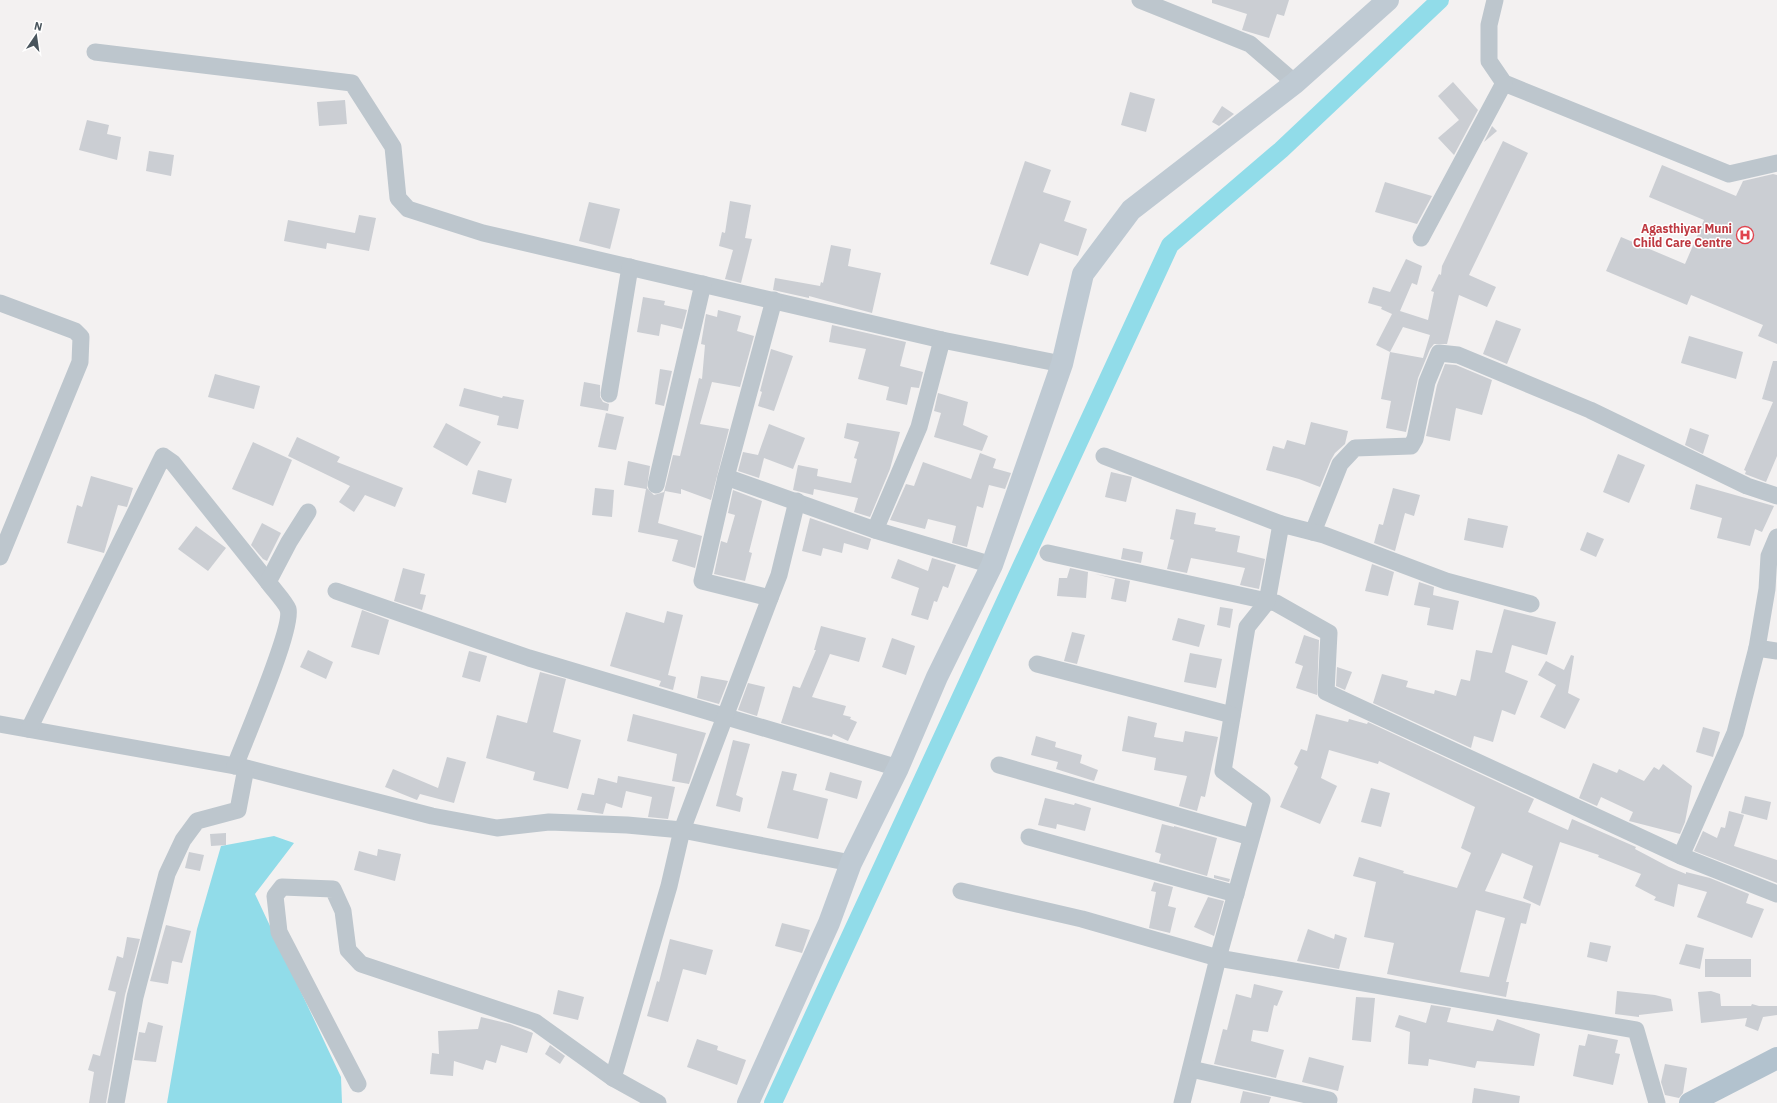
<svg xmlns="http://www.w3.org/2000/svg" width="1777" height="1103" viewBox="0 0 1777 1103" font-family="'IBM Plex Sans',sans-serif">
	<rect width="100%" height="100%" fill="#f3f1f1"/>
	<!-- water -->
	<path fill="#91dce9" d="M 274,836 L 294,843 L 255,894 L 341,1077 L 342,1103 L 167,1103 L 197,929 L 221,846 Z"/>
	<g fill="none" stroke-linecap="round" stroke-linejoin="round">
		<!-- canal -->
		<path stroke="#91dce9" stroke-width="18" d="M 773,1103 L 1170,245 L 1281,150 L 1440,0"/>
	</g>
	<!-- building -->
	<g fill="#cbced3" fill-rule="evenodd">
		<path d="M 1212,0 L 1289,0 L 1284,16 L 1277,14 L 1269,38 L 1242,30 L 1247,14 L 1212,3 Z"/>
		<path d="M 1453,82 L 1478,110 L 1454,155 L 1438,138 L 1459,120 L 1438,96 Z"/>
		<path d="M 1130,92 L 1155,99 L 1146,132 L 1121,125 Z"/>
		<path d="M 345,100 L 347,124 L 319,126 L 317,102 Z"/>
		<path d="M 1222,106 L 1234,114 L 1219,126 L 1212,122 Z"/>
		<path d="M 87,120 L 109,125 L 107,134 L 121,137 L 117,160 L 79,150 Z"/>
		<path d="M 1492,126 L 1497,131 L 1484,142 Z"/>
		<path d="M 1503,141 L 1528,153 L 1469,275 L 1496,287 L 1487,307 L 1459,295 L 1447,344 L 1434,344 L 1430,349 L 1418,378 L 1406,432 L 1386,428 L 1391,401 L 1381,399 L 1390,352 L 1376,345 L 1392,314 L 1381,309 L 1382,307 L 1368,303 L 1373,287 L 1390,292 L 1406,259 L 1422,266 L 1417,285 L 1412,283 L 1400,311 L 1428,320 L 1434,292 L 1431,291 L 1439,274 L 1441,275 L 1442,266 ZM 1403,327 L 1430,335 L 1423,358 L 1390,352 Z"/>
		<path d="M 149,151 L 174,155 L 171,176 L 146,171 Z"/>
		<path d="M 1025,161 L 1051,170 L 1043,192 L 1071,201 L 1064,221 L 1087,229 L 1078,256 L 1040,243 L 1028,276 L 990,264 Z"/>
		<path d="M 1662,165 L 1736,196 L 1743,181 L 1773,174 L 1777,175 L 1777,344 L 1758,336 L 1763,325 L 1691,295 L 1687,305 L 1606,271 L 1621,237 L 1685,264 L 1704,220 L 1649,197 Z"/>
		<path d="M 1385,182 L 1432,196 L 1417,224 L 1375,212 Z"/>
		<path d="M 730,201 L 751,205 L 745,238 L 752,239 L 741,283 L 725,279 L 733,250 L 719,246 L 722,232 L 725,233 Z"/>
		<path d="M 589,202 L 620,209 L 610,249 L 579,241 Z"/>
		<path d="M 359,215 L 376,218 L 369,251 L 327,243 L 326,249 L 284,241 L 288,220 L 355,233 Z"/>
		<path d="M 831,245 L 851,249 L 848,266 L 881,273 L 872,313 L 809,296 L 809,298 L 773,290 L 775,278 L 820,286 L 821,282 L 823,283 Z"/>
		<path d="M 643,297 L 665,301 L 664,305 L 687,310 L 682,329 L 661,324 L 659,336 L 637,332 Z"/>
		<path d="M 718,310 L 741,316 L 737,331 L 754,336 L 740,387 L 712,382 L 700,424 L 729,429 L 711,500 L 681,489 L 681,494 L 665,491 L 658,523 L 702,536 L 695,568 L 672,561 L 678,540 L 638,532 L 646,489 L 624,485 L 628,461 L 650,466 L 647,488 L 654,495 L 664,492 L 673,455 L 680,456 L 699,378 L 702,379 L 705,345 L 701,344 L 706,314 L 717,317 Z"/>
		<path d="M 1496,320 L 1521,329 L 1507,364 L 1483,354 Z"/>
		<path d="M 832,325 L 906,342 L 900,366 L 923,372 L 919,388 L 911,387 L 907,405 L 886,400 L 889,387 L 858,379 L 866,349 L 829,342 Z"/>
		<path d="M 1689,336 L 1743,352 L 1736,379 L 1681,363 Z"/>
		<path d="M 771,349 L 793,356 L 774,411 L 758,406 L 762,392 L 760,391 Z"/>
		<path d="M 1773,361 L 1777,361 L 1777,456 L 1766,482 L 1745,474 L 1746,471 L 1744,470 L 1773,402 L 1762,399 Z"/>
		<path d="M 1445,364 L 1456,365 L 1492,380 L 1482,415 L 1456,408 L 1450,441 L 1426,436 L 1437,385 Z"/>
		<path d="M 660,369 L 672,371 L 664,406 L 655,404 Z"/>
		<path d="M 215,374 L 260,386 L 254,409 L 208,397 Z"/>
		<path d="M 584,382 L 600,385 L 600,397 L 603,402 L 609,404 L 608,411 L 580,406 Z"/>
		<path d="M 464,388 L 502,398 L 503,396 L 524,400 L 518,429 L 497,425 L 499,416 L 459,406 Z"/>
		<path d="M 938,393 L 968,402 L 963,425 L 988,436 L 982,451 L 934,437 L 941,413 L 934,411 Z"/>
		<path d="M 606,413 L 624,417 L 616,450 L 598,447 Z"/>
		<path d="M 1311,422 L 1348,431 L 1345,444 L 1335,453 L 1331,460 L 1320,487 L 1299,479 L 1266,470 L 1273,446 L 1284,449 L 1287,440 L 1305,445 Z"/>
		<path d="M 446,423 L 481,442 L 467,466 L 433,447 Z"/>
		<path d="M 847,423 L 900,432 L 890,469 L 870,517 L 854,512 L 858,498 L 814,489 L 813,495 L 793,490 L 798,465 L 818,469 L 817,476 L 851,483 L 857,459 L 854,458 L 859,442 L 844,438 Z"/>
		<path d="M 769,424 L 805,438 L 793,469 L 764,458 L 759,478 L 738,471 L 743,452 L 758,455 Z"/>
		<path d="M 1690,428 L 1709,435 L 1703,454 L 1685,445 Z"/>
		<path d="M 297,437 L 340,457 L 337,462 L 403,488 L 395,507 L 365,495 L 354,512 L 339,502 L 350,486 L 288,456 Z"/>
		<path d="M 253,442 L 292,460 L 273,506 L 232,489 Z"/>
		<path d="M 980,453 L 996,459 L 993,468 L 1011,473 L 1005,489 L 989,485 L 983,508 L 977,506 L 967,547 L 952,543 L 956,526 L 928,519 L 925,529 L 890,520 L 906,484 L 914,486 L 923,462 L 971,479 Z"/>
		<path d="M 1618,454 L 1645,465 L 1629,503 L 1603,492 Z"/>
		<path d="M 478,470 L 512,479 L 506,503 L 472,494 Z"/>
		<path d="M 1111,472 L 1132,477 L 1126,502 L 1105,497 Z"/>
		<path d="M 91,476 L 133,488 L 127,507 L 118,505 L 104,553 L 67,543 L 77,505 L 82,507 Z"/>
		<path d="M 1696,484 L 1774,506 L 1762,532 L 1755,529 L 1750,546 L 1717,538 L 1722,518 L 1690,509 Z"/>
		<path d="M 595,488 L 614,490 L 612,517 L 592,515 Z"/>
		<path d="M 1393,488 L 1420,495 L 1414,516 L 1405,513 L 1395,551 L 1374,543 L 1379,524 L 1383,525 Z"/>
		<path d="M 733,490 L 762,501 L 749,552 L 752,553 L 745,581 L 714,574 L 721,541 L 727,543 L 735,515 L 728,513 Z"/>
		<path d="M 1176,509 L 1196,513 L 1194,524 L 1216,528 L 1215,531 L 1240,536 L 1237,552 L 1265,559 L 1259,589 L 1240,585 L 1245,568 L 1191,558 L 1187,573 L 1167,569 L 1174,540 L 1170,539 Z"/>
		<path d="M 810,518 L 871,539 L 868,550 L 844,543 L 842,553 L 823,548 L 821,556 L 802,551 Z"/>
		<path d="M 1468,518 L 1508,526 L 1503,548 L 1464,540 Z"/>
		<path d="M 262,523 L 281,533 L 267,561 L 263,559 L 251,545 Z"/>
		<path d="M 196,526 L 226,548 L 208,571 L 178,549 Z"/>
		<path d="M 1587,532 L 1604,539 L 1596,557 L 1580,550 Z"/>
		<path d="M 1123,548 L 1143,552 L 1141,563 L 1121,559 Z"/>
		<path d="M 932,558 L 956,565 L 948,588 L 943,586 L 937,602 L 934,601 L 928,620 L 911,615 L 919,588 L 891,578 L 898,559 L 928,571 Z"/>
		<path d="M 1372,564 L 1394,572 L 1388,596 L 1365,591 Z"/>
		<path d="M 403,568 L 425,574 L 420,594 L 426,595 L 422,610 L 394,601 Z"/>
		<path d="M 1070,568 L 1088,572 L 1086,598 L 1057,596 L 1059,578 L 1067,578 Z"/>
		<path d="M 1095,574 L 1130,581 L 1126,602 L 1111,599 L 1115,579 Z"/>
		<path d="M 1419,582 L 1434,587 L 1433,595 L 1459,601 L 1453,630 L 1427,625 L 1430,608 L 1414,605 Z"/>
		<path d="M 1220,607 L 1233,609 L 1230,628 L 1217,625 Z"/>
		<path d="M 1504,609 L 1556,622 L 1547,655 L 1512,645 L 1505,672 L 1528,681 L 1515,715 L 1502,710 L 1493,742 L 1474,736 L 1471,748 L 1373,703 L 1382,674 L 1408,681 L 1406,687 L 1434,694 L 1435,690 L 1456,696 L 1461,679 L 1470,681 L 1476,650 L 1492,653 Z"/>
		<path d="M 362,610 L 389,620 L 379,655 L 351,647 Z"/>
		<path d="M 667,611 L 683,615 L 668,675 L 676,677 L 673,690 L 659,686 L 661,681 L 610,666 L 626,612 L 664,623 Z"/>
		<path d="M 1178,618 L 1205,625 L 1199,647 L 1172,640 Z"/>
		<path d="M 821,626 L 866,638 L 859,662 L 830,654 L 812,697 L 846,706 L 843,715 L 851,717 L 850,719 L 857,722 L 848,741 L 833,734 L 832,737 L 781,723 L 793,686 L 800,688 L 816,650 L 814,650 Z"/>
		<path d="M 1072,632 L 1085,635 L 1077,664 L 1064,661 Z"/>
		<path d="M 1304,635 L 1319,640 L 1317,695 L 1296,688 L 1303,666 L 1295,663 Z"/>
		<path d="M 892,638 L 915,646 L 906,675 L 882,667 Z"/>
		<path d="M 308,650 L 333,662 L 326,679 L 300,667 Z"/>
		<path d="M 469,651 L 487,656 L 480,682 L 462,677 Z"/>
		<path d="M 1190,653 L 1222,659 L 1216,688 L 1184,682 Z"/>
		<path d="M 1571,655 L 1574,656 L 1568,693 L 1580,699 L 1565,729 L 1540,717 L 1556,685 L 1538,675 L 1546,661 L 1564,670 Z"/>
		<path d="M 1337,667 L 1352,672 L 1345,690 L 1336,686 Z"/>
		<path d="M 540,672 L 566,679 L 553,732 L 581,740 L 568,789 L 533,780 L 535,772 L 486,758 L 497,715 L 527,723 Z"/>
		<path d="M 701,676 L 728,681 L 719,704 L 697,698 Z"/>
		<path d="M 748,683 L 765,687 L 757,716 L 738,710 Z"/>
		<path d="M 633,714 L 706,733 L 689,784 L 672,781 L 677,754 L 627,741 Z"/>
		<path d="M 1316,714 L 1348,722 L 1349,719 L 1367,724 L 1368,722 L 1534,799 L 1528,812 L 1568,830 L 1572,819 L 1636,847 L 1635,849 L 1669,867 L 1686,874 L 1686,872 L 1710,878 L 1749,894 L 1746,903 L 1764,909 L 1752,938 L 1697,917 L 1707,892 L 1678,884 L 1674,907 L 1654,900 L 1656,897 L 1635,886 L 1641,874 L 1598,857 L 1599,855 L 1560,842 L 1540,906 L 1523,898 L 1533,866 L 1502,853 L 1485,891 L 1531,904 L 1526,924 L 1521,923 L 1506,982 L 1509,982 L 1506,997 L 1387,974 L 1394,943 L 1364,937 L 1376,882 L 1353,876 L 1359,857 L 1404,871 L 1403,873 L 1457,888 L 1471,853 L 1461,848 L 1475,807 L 1379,761 L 1378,764 L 1329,750 L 1321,778 L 1337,786 L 1320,824 L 1280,807 L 1298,767 L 1294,764 L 1301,749 L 1307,751 ZM 1476,910 L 1505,918 L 1489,977 L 1460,972 Z"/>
		<path d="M 1128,716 L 1157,723 L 1154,737 L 1183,742 L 1185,731 L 1218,737 L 1205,797 L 1201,796 L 1197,811 L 1179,806 L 1187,776 L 1154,770 L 1156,758 L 1122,751 Z"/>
		<path d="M 1703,727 L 1720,732 L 1713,757 L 1696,752 Z"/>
		<path d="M 1036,736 L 1056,742 L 1055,747 L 1082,755 L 1080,763 L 1098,770 L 1094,781 L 1056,769 L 1058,762 L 1031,755 Z"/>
		<path d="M 733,740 L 750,744 L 736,795 L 743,798 L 740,812 L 716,806 Z"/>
		<path d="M 447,757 L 466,762 L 454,803 L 420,794 L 417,800 L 385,787 L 393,769 L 438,788 Z"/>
		<path d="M 1593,763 L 1617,773 L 1619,769 L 1644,781 L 1654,767 L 1659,770 L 1663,764 L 1692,786 L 1685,822 L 1680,834 L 1629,821 L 1633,812 L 1601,797 L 1597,806 L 1579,798 Z"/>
		<path d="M 782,771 L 797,774 L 793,790 L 828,799 L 818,839 L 767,828 Z"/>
		<path d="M 830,772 L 862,781 L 857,799 L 825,790 Z"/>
		<path d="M 618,776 L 675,787 L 668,819 L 648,817 L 652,797 L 626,791 L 622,808 L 606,803 L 603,814 L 577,810 L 582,793 L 594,795 L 598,778 L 617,783 Z"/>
		<path d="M 1371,788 L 1390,793 L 1381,827 L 1361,822 Z"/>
		<path d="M 1745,796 L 1771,802 L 1767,820 L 1741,813 Z"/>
		<path d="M 1045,798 L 1074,805 L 1075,803 L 1091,808 L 1085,831 L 1057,824 L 1056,829 L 1038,825 Z"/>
		<path d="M 1729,811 L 1744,815 L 1734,846 L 1777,860 L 1777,883 L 1694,851 L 1703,831 L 1717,838 L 1721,827 L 1725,828 Z"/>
		<path d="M 1162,824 L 1174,827 L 1174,826 L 1217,838 L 1207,876 L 1159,862 L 1161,854 L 1155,852 Z"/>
		<path d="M 226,833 L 226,845 L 211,846 L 210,834 Z"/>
		<path d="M 378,849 L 401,854 L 395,881 L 354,870 L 359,851 L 377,856 Z"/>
		<path d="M 189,852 L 204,855 L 200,871 L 185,868 Z"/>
		<path d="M 1214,875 L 1230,879 L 1229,882 L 1214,878 Z"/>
		<path d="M 1154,882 L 1173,887 L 1168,906 L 1176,908 L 1170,933 L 1149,928 L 1156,892 L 1151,891 Z"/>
		<path d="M 1208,897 L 1224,901 L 1214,936 L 1194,927 Z"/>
		<path d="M 782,923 L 810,930 L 802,953 L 775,946 Z"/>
		<path d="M 166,925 L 191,931 L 182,963 L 172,961 L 168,984 L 150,981 Z"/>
		<path d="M 1308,929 L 1334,939 L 1335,934 L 1347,938 L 1339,969 L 1297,961 Z"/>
		<path d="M 127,937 L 140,939 L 125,995 L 106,1103 L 89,1103 L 94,1072 L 88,1070 L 93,1054 L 100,1056 L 116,992 L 108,990 L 117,956 L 123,958 Z"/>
		<path d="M 670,939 L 713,950 L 706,975 L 683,969 L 668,1022 L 647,1016 L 657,981 L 659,982 Z"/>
		<path d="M 1590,942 L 1611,946 L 1607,962 L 1587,957 Z"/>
		<path d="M 1686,944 L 1704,948 L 1700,969 L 1679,964 Z"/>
		<rect x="1705" y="959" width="46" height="18"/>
		<path d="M 1254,984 L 1283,991 L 1277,1006 L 1274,1005 L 1268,1032 L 1253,1030 L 1251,1041 L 1284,1050 L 1276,1078 L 1214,1064 L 1223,1029 L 1227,1030 L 1236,994 L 1251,998 Z"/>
		<path d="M 558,990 L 584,997 L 578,1020 L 553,1014 Z"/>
		<path d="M 1617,991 L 1655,995 L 1671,999 L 1673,1011 L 1639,1015 L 1639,1017 L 1615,1014 Z"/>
		<path d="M 1711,991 L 1720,994 L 1721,1006 L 1751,1006 L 1752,1004 L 1759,1006 L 1777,1006 L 1777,1015 L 1763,1017 L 1758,1031 L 1745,1026 L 1747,1018 L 1701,1023 L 1698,992 Z"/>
		<path d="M 1356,997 L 1375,998 L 1371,1042 L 1352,1040 Z"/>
		<path d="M 1431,1005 L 1451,1008 L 1447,1022 L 1493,1031 L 1497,1019 L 1540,1034 L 1534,1066 L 1477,1061 L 1475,1068 L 1429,1059 L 1428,1066 L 1408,1064 L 1410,1032 L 1395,1027 L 1399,1015 L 1426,1023 Z"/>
		<path d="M 481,1017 L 510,1024 L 533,1033 L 527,1053 L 501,1045 L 496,1063 L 486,1060 L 483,1070 L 454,1061 L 453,1076 L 430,1074 L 432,1053 L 439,1054 L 438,1031 L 478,1029 Z"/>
		<path d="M 148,1022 L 163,1026 L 156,1062 L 134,1060 L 139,1032 L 145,1033 Z"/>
		<path d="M 1588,1034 L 1618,1040 L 1615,1053 L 1620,1054 L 1613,1085 L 1573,1076 L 1579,1045 L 1585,1046 Z"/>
		<path d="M 697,1039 L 718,1046 L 717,1050 L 746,1060 L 737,1085 L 687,1067 Z"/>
		<path d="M 550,1045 L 565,1056 L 560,1064 L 545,1054 Z"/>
		<path d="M 1309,1057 L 1344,1066 L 1338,1091 L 1302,1082 Z"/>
		<path d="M 1665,1064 L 1687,1068 L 1683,1093 L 1679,1098 L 1665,1095 L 1661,1082 Z"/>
		<path d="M 1474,1088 L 1520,1096 L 1519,1103 L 1472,1103 Z"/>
		<path d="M 1243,1091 L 1271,1097 L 1269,1103 L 1240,1103 Z"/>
	</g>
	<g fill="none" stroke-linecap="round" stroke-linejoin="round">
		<!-- street -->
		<g stroke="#bdc6cd" stroke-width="17">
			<path d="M 1140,0 L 1250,44 L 1295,83"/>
			<path d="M 1495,0 L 1489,25 L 1489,61 L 1504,83 L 1729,174 L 1777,163"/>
			<path d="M 95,52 L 352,83 L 393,147 L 398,198 L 408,209 L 483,233 L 942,340 L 1062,364"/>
			<path d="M 1421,238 L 1504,83"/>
			<path d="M 0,303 L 75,331 L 81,337 L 80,362 L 0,557"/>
			<path d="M 609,394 L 630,267"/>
			<path d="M 1104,456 L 1281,524"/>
			<path d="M 726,477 L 875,530 L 992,565"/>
			<path d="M 656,485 L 703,284"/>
			<path d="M 875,530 L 919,427 L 942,340"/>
			<path d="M 1313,532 L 1340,464 L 1355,448 L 1411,446 L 1415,439 L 1427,382 L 1439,353 L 1458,355 L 1590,410 L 1747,486 L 1777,496"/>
			<path d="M 1777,537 L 1769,556 L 1767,589 L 1757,648 L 1777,651"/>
			<path d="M 1048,553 L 1276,603 L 1329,633 L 1326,692 L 1681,856 L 1777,894"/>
			<path d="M 336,591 L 529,658 L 898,768"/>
			<path d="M 770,598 L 779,575 L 797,501"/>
			<path d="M 1531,604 L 1446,581 L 1324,535 L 1281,524 L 1267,602 L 1247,627 L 1223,771 L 1262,800 L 1218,958 L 1636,1030 L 1657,1103"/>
			<path d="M 1037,664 L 1232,715"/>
			<path d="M 0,724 L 246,768 L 432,816 L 497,828 L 549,822 L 627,825 L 682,830 L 851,863"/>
			<path d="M 29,729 L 163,456 L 173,463 L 268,582"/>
			<path d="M 999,765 L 1251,837"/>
			<path d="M 235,766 C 244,742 294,627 288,609 C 286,603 273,589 268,582 L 289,542 L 308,512"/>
			<path d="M 1029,837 L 1236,894"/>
			<path d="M 1681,856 L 1735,733 L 1757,648"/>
			<path d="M 961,891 L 1082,919 L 1218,958 L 1182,1103"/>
			<path d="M 1191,1069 L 1329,1100"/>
			<path d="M 358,1084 L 279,932 L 275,896 L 282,887 L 333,889 L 343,911 L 348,950 L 361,964 L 535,1022 L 613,1078"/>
			<path d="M 116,1103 L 135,997 L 167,874 L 183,840 L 197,821 L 238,810 L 246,768"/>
			<path d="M 658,1103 L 613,1078 L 669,886 L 682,830 L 770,598 L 702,581 L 726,477 L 774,300"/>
		</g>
		<!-- secondary -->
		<path stroke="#bfcad3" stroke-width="22" d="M 748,1103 L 829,923 L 851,863 L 898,768 L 937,677 L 992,565 L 1062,364 L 1083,274 L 1131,210 L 1295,83 L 1388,0"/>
		<!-- primary -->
		<path stroke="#b2c2ce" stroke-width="22" d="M 1690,1103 L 1777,1058"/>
	</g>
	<!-- icons -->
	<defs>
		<g id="hospital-ring" transform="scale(0.9)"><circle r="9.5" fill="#fff" stroke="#e0444e" stroke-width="1.5"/><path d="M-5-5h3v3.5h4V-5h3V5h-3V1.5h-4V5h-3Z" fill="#e0444e"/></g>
	</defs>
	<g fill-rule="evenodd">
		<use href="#hospital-ring" x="1745" y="235"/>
	</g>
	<g text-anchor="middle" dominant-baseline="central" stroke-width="3" stroke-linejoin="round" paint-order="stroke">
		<!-- health labels -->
		<g font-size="12" font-weight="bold" fill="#be3a42" stroke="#fff" text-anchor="end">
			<text x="1732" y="228">Agasthiyar Muni<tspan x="1732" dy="14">Child Care Centre</tspan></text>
		</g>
	</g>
	<!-- north arrow -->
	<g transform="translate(36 36) rotate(13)" stroke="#ffffff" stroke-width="3" paint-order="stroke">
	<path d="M0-3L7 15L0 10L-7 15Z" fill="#49555d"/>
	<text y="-6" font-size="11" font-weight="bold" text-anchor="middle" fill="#49555d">N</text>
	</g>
</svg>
